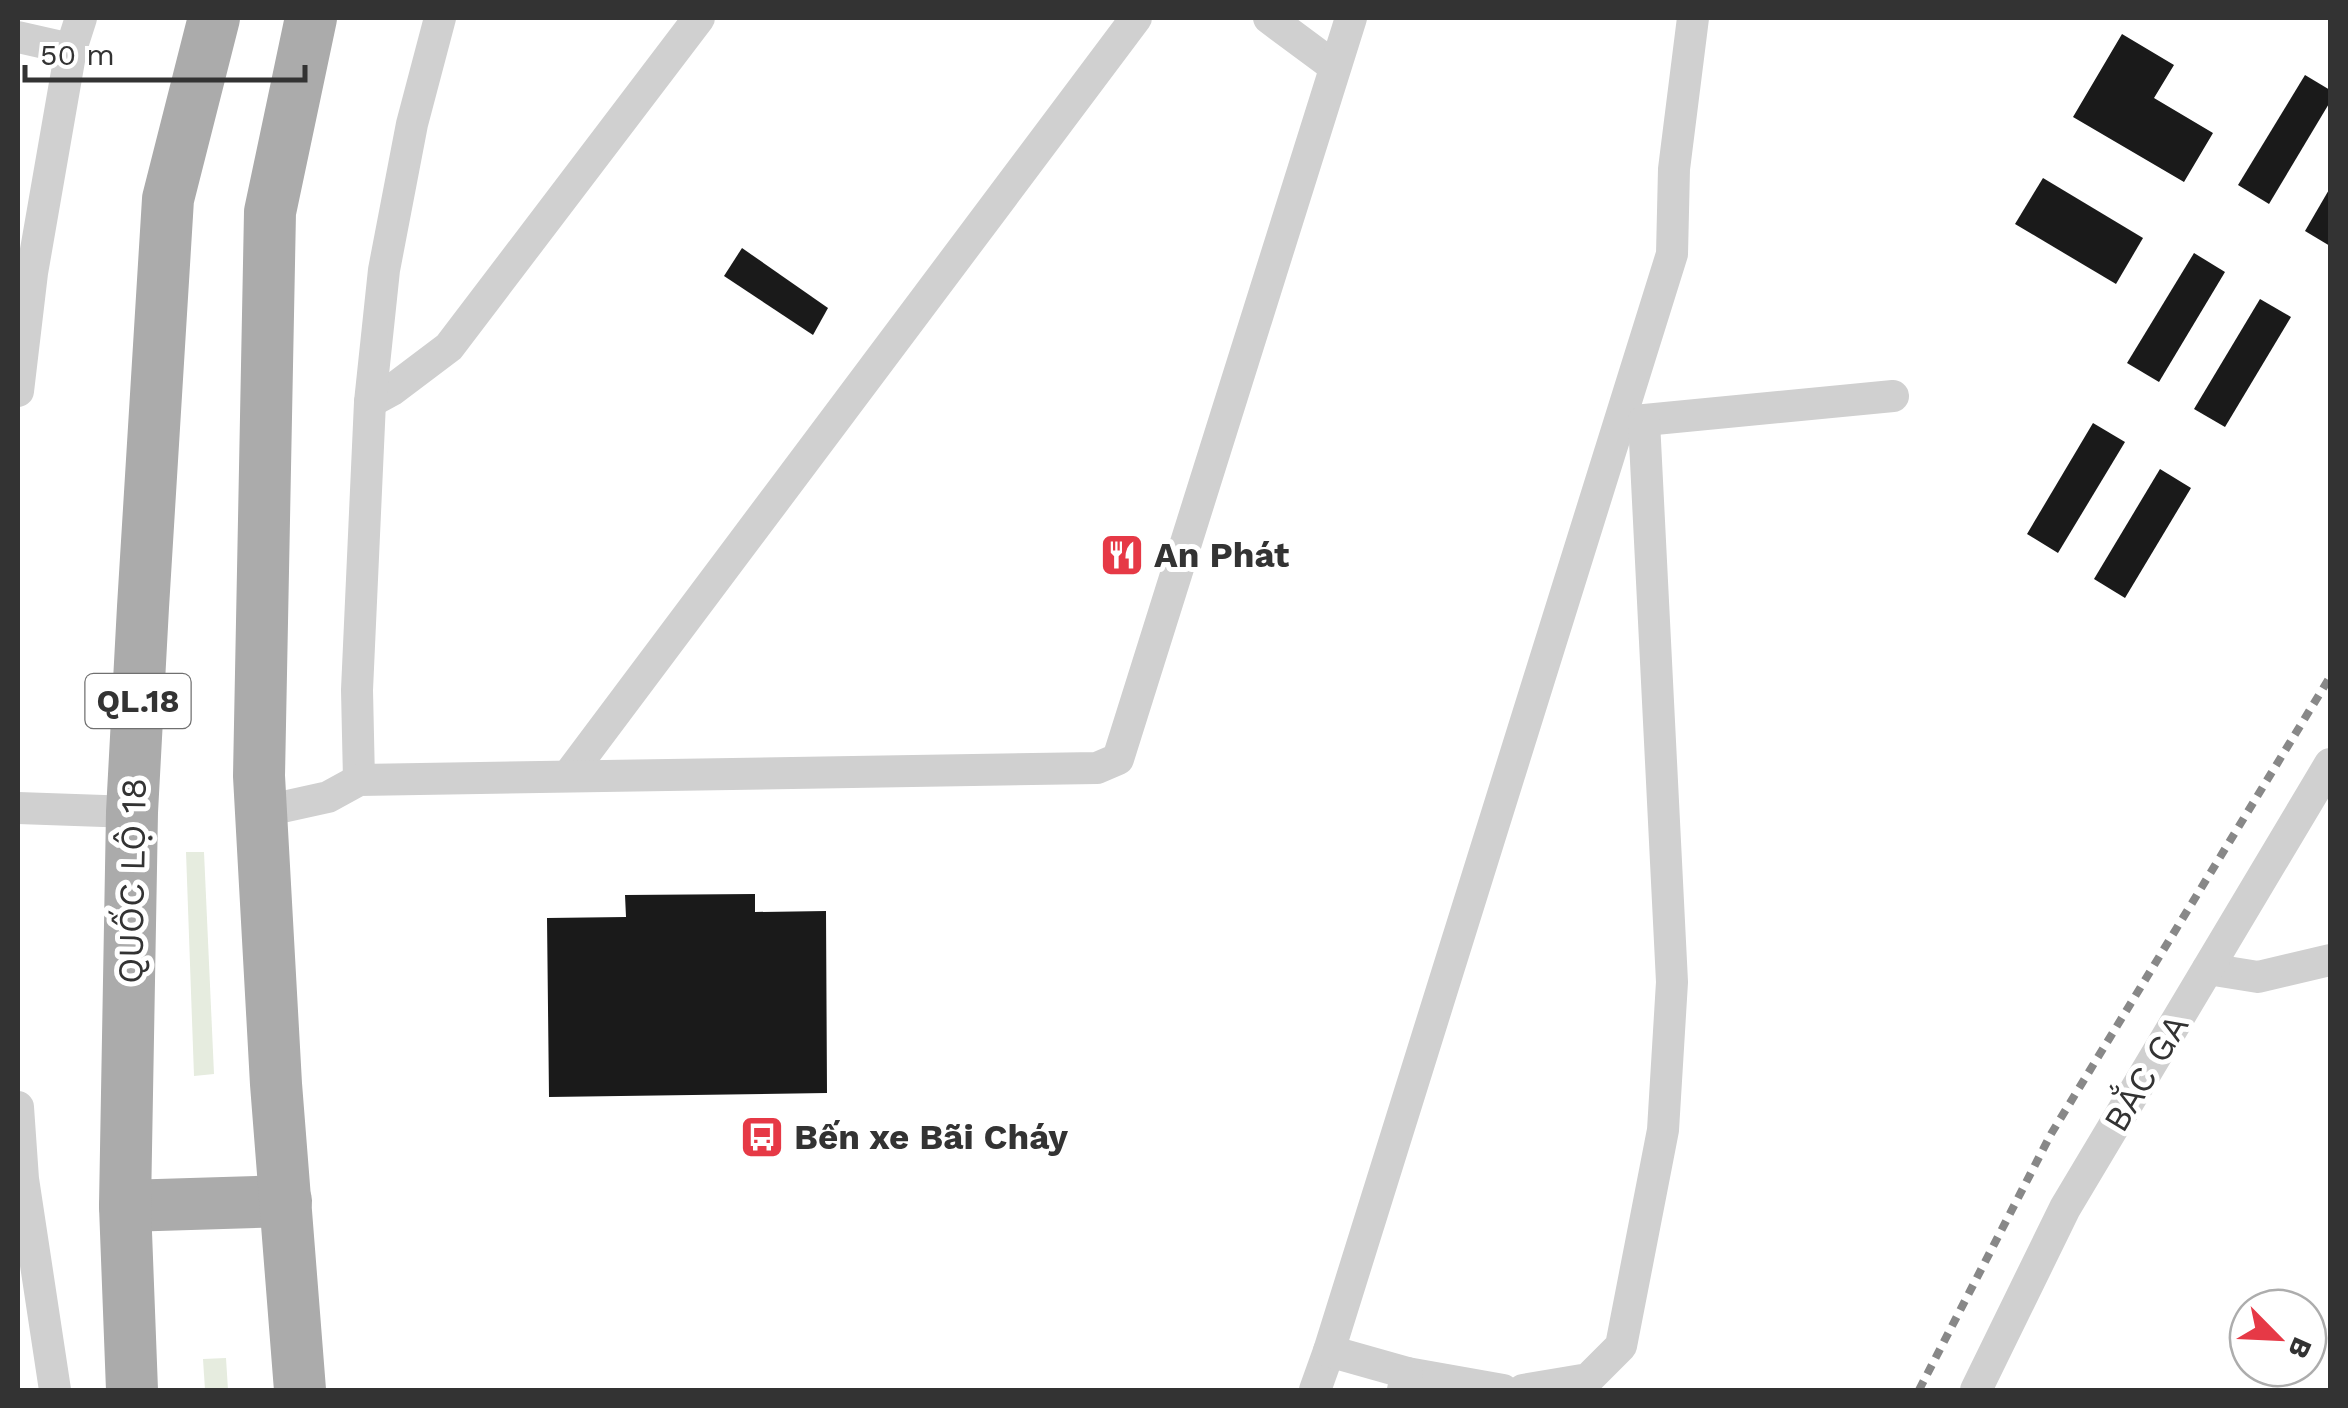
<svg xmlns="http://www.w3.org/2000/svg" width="2348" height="1408" viewBox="0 0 2348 1408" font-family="'Work Sans',sans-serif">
	<rect width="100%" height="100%" fill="#fff"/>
	<!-- green -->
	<g fill="#e6ecdf">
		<path d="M 186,852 L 204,852 L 214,1074 L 194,1076 Z"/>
		<path d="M 226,1358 L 228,1390 L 205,1390 L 203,1359 Z"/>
	</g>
	<!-- building -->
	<g fill="#1a1a1a">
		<path d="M 2122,34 L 2174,65 L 2154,98 L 2213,133 L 2184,182 L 2073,117 Z"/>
		<path d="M 2305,75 L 2330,90 L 2330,102 L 2269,204 L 2238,185 Z"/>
		<path d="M 2043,178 L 2143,238 L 2116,284 L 2015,224 Z"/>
		<path d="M 2330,188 L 2330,246 L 2305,231 Z"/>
		<path d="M 742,248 L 828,308 L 813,335 L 724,276 Z"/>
		<path d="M 2194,253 L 2225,272 L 2159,382 L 2127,363 Z"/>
		<path d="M 2260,299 L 2291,317 L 2225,427 L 2194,409 Z"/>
		<path d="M 2093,423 L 2125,442 L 2058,553 L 2027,534 Z"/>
		<path d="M 2160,469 L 2191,488 L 2125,598 L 2094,579 Z"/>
		<path d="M 755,894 L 755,912 L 826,911 L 827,1093 L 549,1097 L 547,918 L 626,917 L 625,895 Z"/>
	</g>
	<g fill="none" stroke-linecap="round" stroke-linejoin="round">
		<!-- minor -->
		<g stroke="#d0d0d0" stroke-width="32">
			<path d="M 1269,18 L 1335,67"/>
			<path d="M 18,37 L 71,49"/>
			<path d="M 18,391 L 32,273 L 71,49 L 81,18"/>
			<path d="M 370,402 L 392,390 L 449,347 L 699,18"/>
			<path d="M 1624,422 L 1893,396"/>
			<path d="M 568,776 L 1136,18"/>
			<path d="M 359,780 L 357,690 L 370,402 L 384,270 L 412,124 L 440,18"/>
			<path d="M 18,808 L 132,812"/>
			<path d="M 260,812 L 328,797 L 359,780 L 1097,768 L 1118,759 L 1351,18"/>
			<path d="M 2208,969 L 2258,977 L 2330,960"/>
			<path d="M 18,1107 L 23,1179 L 55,1390"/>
			<path d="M 1407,1373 L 1503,1390"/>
			<path d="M 1315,1390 L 1329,1351"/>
			<path d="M 1403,1390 L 1407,1373 L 1329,1351 L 1672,254 L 1674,169 L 1693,18"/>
			<path d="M 1523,1390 L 1588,1379 L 1621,1346 L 1663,1130 L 1672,982 L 1644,421"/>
			<path d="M 1976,1390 L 2065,1208 L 2330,764"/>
		</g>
		<!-- primary -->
		<g stroke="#ababab" stroke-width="52">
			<path d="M 125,1206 L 286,1201"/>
			<path d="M 132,1390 L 125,1206 L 132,812 L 143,607 L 168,199 L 214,18"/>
			<path d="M 300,1390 L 276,1084 L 259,776 L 270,212 L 311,18"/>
		</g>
		<!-- rail -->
		<path stroke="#888" stroke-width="8" stroke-dasharray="10 8" stroke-linecap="butt" d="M 1919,1390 L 2051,1134 L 2330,677"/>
	</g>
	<!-- icons -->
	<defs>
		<g id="restaurant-square" transform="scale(2.25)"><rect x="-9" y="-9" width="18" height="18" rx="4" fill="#e63946" stroke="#fff"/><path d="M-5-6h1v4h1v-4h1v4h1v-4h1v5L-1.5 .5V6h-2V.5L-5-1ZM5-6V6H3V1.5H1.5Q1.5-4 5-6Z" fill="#fff"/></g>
		<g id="bus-square" transform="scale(2.25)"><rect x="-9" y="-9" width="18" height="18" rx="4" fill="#e63946" stroke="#fff"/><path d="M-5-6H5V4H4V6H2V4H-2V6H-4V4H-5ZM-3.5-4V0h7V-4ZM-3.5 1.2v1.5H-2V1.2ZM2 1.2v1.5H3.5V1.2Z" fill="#fff"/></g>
	</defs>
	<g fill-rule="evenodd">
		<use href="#restaurant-square" x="1122" y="555"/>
		<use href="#bus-square" x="762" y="1137"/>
	</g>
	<g text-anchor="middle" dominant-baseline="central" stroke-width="10" stroke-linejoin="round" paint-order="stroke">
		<!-- shield labels -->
		<rect fill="#fff" stroke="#707070" stroke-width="2.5" x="85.5" y="674" width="105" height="54" rx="8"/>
		<g font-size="32" font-weight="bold" fill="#333">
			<text x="138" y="701">QL.18</text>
		</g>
		<!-- poi labels -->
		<g font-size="35" font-weight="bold" fill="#333" stroke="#fff" text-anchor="start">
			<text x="1154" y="555">An Phát</text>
			<text x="794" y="1137">Bến xe Bãi Cháy</text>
		</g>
		<!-- street labels -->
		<g font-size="35" fill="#333" stroke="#fff">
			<text transform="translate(132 881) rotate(-89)">QUỐC LỘ 18</text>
			<text transform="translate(2146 1073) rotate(-59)">BẮC GA</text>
		</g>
	</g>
	<!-- border -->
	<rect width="2348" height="1408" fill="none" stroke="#333333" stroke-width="40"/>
	<!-- north arrow -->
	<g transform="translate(2278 1338) rotate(114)"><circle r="48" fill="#ffffff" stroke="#adadad" stroke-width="2.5"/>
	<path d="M0-8L18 38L0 25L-18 38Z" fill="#e63946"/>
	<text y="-15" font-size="28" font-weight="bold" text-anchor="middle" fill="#333333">B</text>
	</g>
	<!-- scale -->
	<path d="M25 65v15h280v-15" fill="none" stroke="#333333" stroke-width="5"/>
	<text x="40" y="65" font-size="30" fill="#333333" stroke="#ffffff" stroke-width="8" paint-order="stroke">50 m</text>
</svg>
